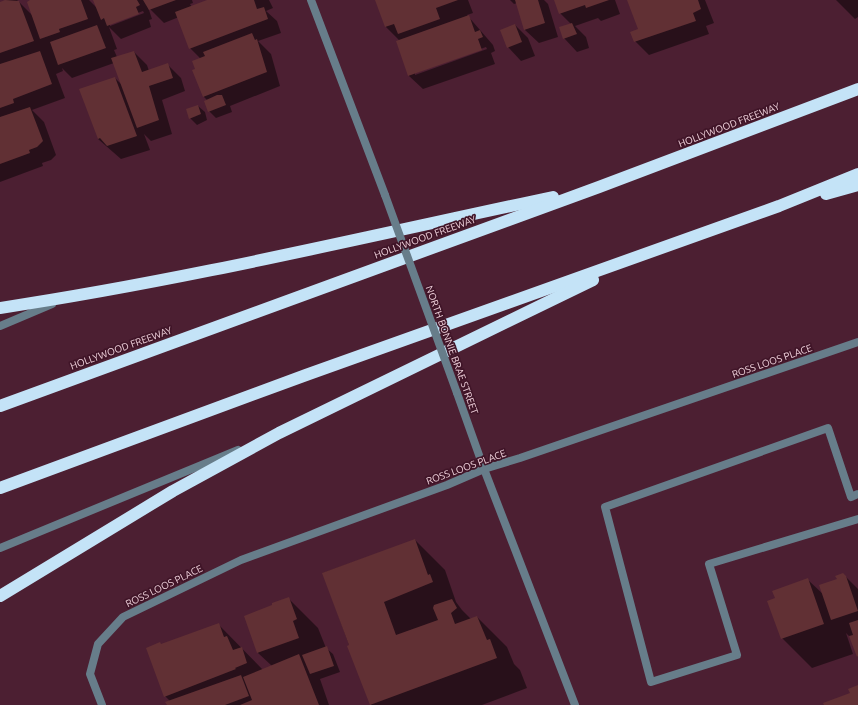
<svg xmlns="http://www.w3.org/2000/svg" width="858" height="705" viewBox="0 0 858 705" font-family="Ubuntu,sans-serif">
	<rect width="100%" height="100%" fill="#4c1f32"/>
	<!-- shadow -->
	<g fill="#0007" fill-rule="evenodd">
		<path d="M 8,0 L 17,0 L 33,16 L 31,0 L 89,0 L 97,8 L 94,0 L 192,0 L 193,3 L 190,4 L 192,7 L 210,0 L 269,0 L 273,8 L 266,11 L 277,21 L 281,33 L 258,41 L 271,54 L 280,86 L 230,106 L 232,112 L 216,118 L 209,111 L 208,101 L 204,97 L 194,70 L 197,70 L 200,58 L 190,48 L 179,17 L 164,23 L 148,7 L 152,19 L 149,20 L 151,27 L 121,39 L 109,27 L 117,49 L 114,50 L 117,57 L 134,52 L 147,65 L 149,71 L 167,64 L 181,78 L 185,91 L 162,100 L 172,134 L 151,141 L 144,134 L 150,150 L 121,159 L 98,139 L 115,78 L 123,86 L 114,63 L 72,78 L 62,68 L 63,71 L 56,74 L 65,98 L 32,110 L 44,122 L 56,155 L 51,160 L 42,163 L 43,166 L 0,182 L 0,3 ZM 143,11 L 144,13 L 110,26 L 110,24 Z"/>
		<path d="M 376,0 L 468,0 L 473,13 L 467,15 L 493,45 L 495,51 L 491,53 L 495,64 L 423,89 L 409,76 L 397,42 L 400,41 L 386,27 ZM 486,47 L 487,49 L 415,75 L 415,73 Z"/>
		<path d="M 510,0 L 544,0 L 548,4 L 558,37 L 539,43 L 525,30 L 517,3 L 514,4 Z"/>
		<path d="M 555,0 L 615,0 L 620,14 L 601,21 L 598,18 L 575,26 L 586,37 L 589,48 L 577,52 L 564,38 L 571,24 L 560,13 Z"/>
		<path d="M 631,0 L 705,0 L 714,23 L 706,26 L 709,34 L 649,55 L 635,41 L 639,29 Z"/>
		<path d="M 836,0 L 858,0 L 858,17 L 855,19 Z"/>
		<path d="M 515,25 L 528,38 L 535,56 L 521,61 L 508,47 Z"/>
		<path d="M 198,106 L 205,112 L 207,120 L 197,125 L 190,118 Z"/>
		<path d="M 415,540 L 445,570 L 456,602 L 462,610 L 471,619 L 477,617 L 507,647 L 514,664 L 520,670 L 527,688 L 482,705 L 371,705 L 323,573 Z"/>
		<path d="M 843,574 L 858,589 L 858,657 L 851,638 L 846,633 L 853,654 L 812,668 L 782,638 L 776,599 L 807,579 L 824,595 Z"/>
		<path d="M 288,598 L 318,628 L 326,648 L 333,654 L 340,672 L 320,679 L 329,705 L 167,705 L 170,701 L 165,696 L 162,645 L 219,625 L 263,670 L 272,666 L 258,653 L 273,606 Z"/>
	</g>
	<!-- building -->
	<g fill="#613034">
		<path d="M 5,0 L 19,1 L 34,41 L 0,53 L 0,2 Z"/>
		<path d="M 30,0 L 81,0 L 88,19 L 59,29 L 60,32 L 40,39 L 27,2 Z"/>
		<path d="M 93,0 L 137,0 L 140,5 L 136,7 L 139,14 L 107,26 L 104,18 L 101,20 Z"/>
		<path d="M 143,0 L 176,0 L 149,10 Z"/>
		<path d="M 207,0 L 254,0 L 257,9 L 264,7 L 268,19 L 189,49 L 175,12 Z"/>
		<path d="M 375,0 L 458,0 L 436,8 L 440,19 L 398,34 L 394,24 L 385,27 Z"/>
		<path d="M 515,0 L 538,0 L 545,23 L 524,30 Z"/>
		<path d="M 554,0 L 609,0 L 586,8 L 585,5 L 559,14 Z"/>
		<path d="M 627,0 L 698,0 L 701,9 L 693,13 L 696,21 L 634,42 L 630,32 L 638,29 Z"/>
		<path d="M 469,15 L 475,32 L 480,30 L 483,37 L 478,39 L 482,50 L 408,76 L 396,41 Z"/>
		<path d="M 572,23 L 577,34 L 563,39 L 559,27 Z"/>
		<path d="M 515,24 L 522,42 L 507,48 L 500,30 Z"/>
		<path d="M 97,25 L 106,48 L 58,65 L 50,42 Z"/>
		<path d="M 252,33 L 255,40 L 257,39 L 267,72 L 203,97 L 192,70 L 195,69 L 192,61 L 205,56 L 203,52 Z"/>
		<path d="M 40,51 L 52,84 L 13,99 L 14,103 L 0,108 L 0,64 Z"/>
		<path d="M 134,51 L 142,72 L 168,63 L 173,78 L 149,86 L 159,120 L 137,128 L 111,58 Z"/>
		<path d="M 115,77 L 137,136 L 107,146 L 100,138 L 98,139 L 79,89 Z"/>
		<path d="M 217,95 L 222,95 L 226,105 L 208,112 L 204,101 Z"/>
		<path d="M 198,105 L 201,114 L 189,119 L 186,109 Z"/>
		<path d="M 30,107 L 43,141 L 37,147 L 29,150 L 30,153 L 0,164 L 0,117 Z"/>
		<path d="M 415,539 L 428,575 L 430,574 L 433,582 L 384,602 L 396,635 L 438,620 L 433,608 L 434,605 L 452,599 L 457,608 L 451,613 L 455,624 L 477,616 L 487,640 L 490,639 L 497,658 L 370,705 L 347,646 L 349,645 L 322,573 Z"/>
		<path d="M 843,573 L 846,576 L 858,611 L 831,620 L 819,585 L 837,579 L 835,576 Z"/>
		<path d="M 808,578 L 824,624 L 781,639 L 767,601 L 775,598 L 772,591 Z"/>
		<path d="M 289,597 L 297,619 L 293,621 L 299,638 L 257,653 L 244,616 L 272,605 L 272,603 Z"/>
		<path d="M 858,620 L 858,656 L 857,657 L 849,636 L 853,635 L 849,623 Z"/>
		<path d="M 219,623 L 224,637 L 227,636 L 233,650 L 242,647 L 247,663 L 235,668 L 236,669 L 164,697 L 146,648 L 160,642 L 161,644 Z"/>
		<path d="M 327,646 L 334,666 L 310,674 L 302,655 Z"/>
		<path d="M 299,654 L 319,705 L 240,705 L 252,700 L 243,677 Z"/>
		<path d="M 241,675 L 249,696 L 225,705 L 167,705 L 165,702 Z"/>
		<path d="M 858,685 L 858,705 L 824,705 L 823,703 L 850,693 L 848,689 Z"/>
	</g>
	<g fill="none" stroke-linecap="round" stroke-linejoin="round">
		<!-- lane -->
		<g stroke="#677d8a" stroke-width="8">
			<path d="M 0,326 L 52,304"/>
			<path d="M 858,494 L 851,497 L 828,428 L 605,507 L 651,682 L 737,655 L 709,564 L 858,519"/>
			<path d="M 0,548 L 238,450"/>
		</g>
		<!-- street -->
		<g stroke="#677d8a" stroke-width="8">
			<path d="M 311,0 L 385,195"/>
			<path d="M 457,393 L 484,469 L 575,705"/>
			<path d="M 102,705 L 90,674 L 98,644 L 123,617 L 241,560 L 447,485 L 484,469 L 520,458 L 858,342"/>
		</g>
		<!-- highway -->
		<g stroke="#c4e3f7" stroke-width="12">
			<path d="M 826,194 L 858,185"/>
			<path d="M 0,308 C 186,280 369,236 553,197"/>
			<path d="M 0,406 L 599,187 L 858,89"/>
			<path d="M 0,488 L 306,375 L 779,206 L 858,174"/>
			<path d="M 0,596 L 173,491 L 279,433 L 593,280"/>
		</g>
		<!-- street-bridge -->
		<path stroke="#677d8a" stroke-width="8" d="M 385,195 L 457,393"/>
	</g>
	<g text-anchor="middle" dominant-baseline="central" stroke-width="3.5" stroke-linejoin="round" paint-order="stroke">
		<!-- street labels -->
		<g font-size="10" fill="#f1d3dd" stroke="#401528">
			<text transform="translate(729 125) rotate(-21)">HOLLYWOOD FREEWAY</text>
			<text transform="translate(425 237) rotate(-20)">HOLLYWOOD FREEWAY</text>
			<text transform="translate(121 348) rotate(-20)">HOLLYWOOD FREEWAY</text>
			<text transform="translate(452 350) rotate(70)">NORTH BONNIE BRAE STREET</text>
			<text transform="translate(772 361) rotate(-19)">ROSS LOOS PLACE</text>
			<text transform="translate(466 467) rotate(-20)">ROSS LOOS PLACE</text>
			<text transform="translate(164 586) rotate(-26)">ROSS LOOS PLACE</text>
		</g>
	</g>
</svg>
